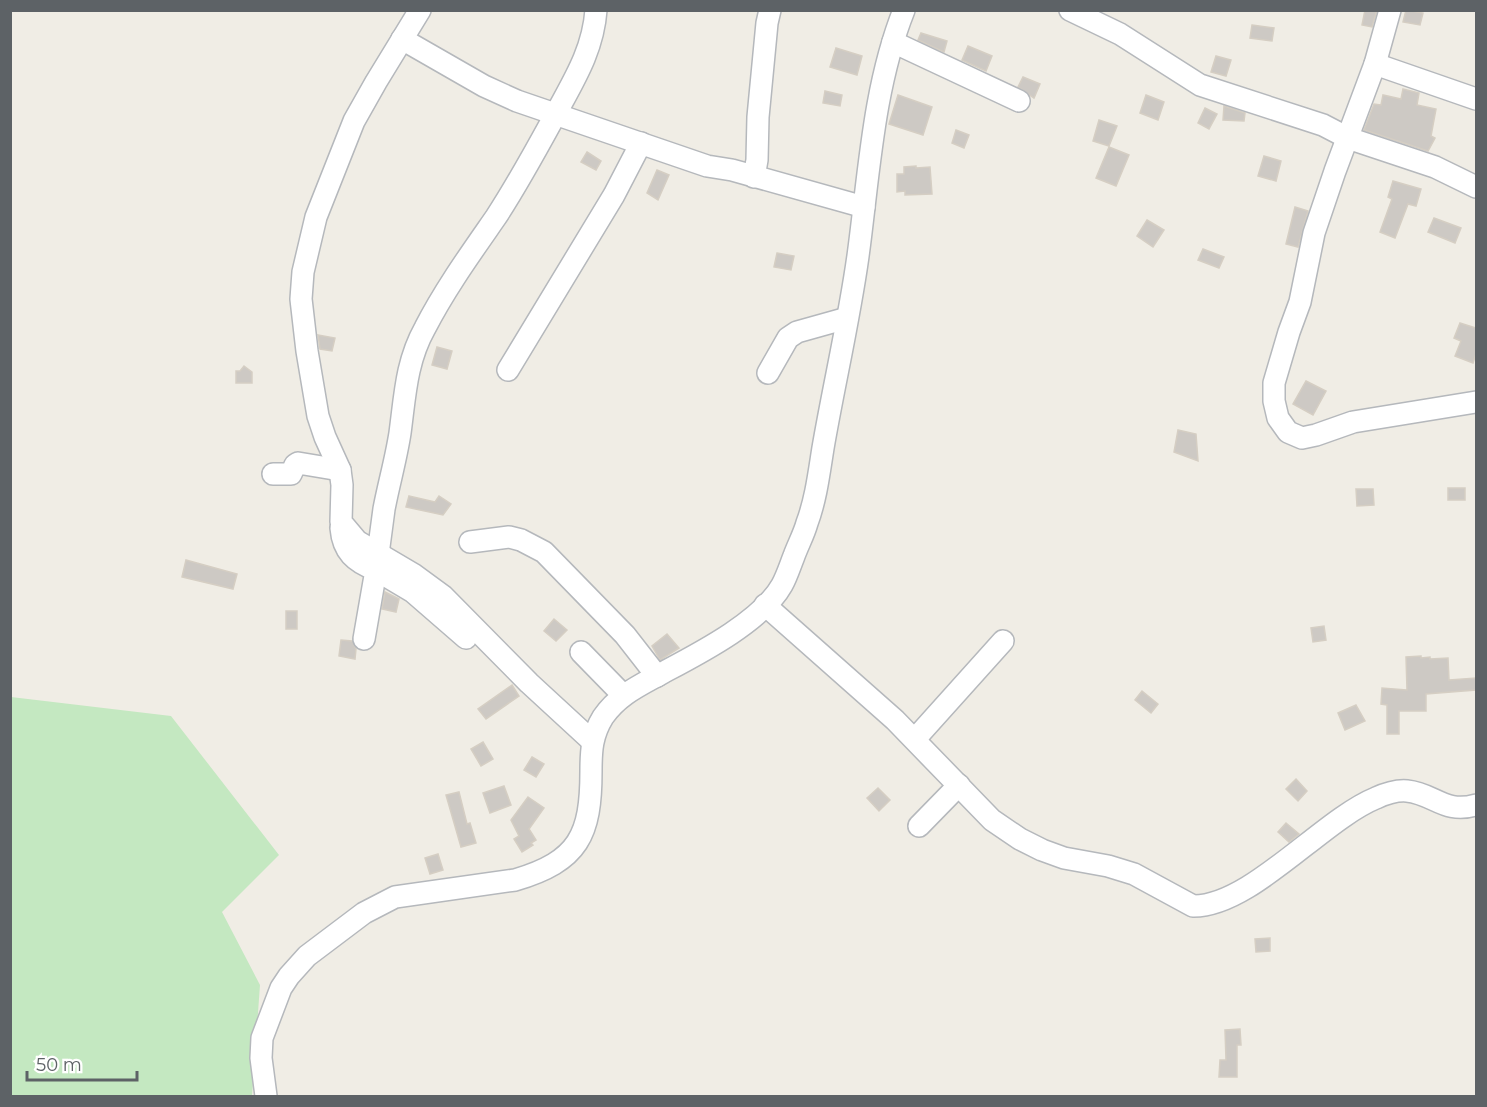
<svg xmlns="http://www.w3.org/2000/svg" width="1487" height="1107" viewBox="0 0 1487 1107" font-family="Montserrat,sans-serif">
	<rect width="100%" height="100%" fill="#f0ede5"/>
	<!-- green -->
	<path fill="#c4e8c1" d="M 11,697 L 171,716 L 279,855 L 222,912 L 260,985 L 252,1096 L 11,1096 Z"/>
	<!-- building -->
	<g fill="#cdc9c4" stroke="#d5cec3" stroke-width="1.5">
		<path d="M 1365,10 L 1377,10 L 1372,27 L 1362,25 Z"/>
		<path d="M 1406,10 L 1423,13 L 1420,25 L 1403,22 Z"/>
		<path d="M 1252,25 L 1274,28 L 1272,41 L 1250,38 Z"/>
		<path d="M 921,33 L 947,41 L 944,52 L 918,40 Z"/>
		<path d="M 968,46 L 992,56 L 986,71 L 962,60 Z"/>
		<path d="M 836,48 L 862,56 L 857,75 L 830,67 Z"/>
		<path d="M 1216,56 L 1231,60 L 1226,76 L 1211,72 Z"/>
		<path d="M 1023,77 L 1040,84 L 1034,98 L 1018,87 Z"/>
		<path d="M 1403,89 L 1419,93 L 1417,105 L 1436,109 L 1431,136 L 1435,138 L 1428,151 L 1364,130 L 1374,104 L 1381,105 L 1383,95 L 1401,99 Z"/>
		<path d="M 825,91 L 842,95 L 840,106 L 823,103 Z"/>
		<path d="M 898,95 L 932,107 L 923,135 L 889,124 Z"/>
		<path d="M 1146,95 L 1164,102 L 1158,120 L 1140,113 Z"/>
		<path d="M 1224,106 L 1245,113 L 1244,121 L 1223,120 Z"/>
		<path d="M 1205,108 L 1217,114 L 1209,129 L 1198,123 Z"/>
		<path d="M 1099,120 L 1117,126 L 1109,146 L 1093,141 Z"/>
		<path d="M 956,130 L 969,135 L 964,148 L 952,143 Z"/>
		<path d="M 1109,147 L 1129,155 L 1116,186 L 1096,178 Z"/>
		<path d="M 587,152 L 601,161 L 596,170 L 581,162 Z"/>
		<path d="M 1264,156 L 1281,161 L 1276,181 L 1258,176 Z"/>
		<path d="M 916,166 L 916,168 L 930,167 L 932,194 L 905,195 L 905,191 L 897,192 L 897,174 L 904,174 L 904,167 Z"/>
		<path d="M 657,170 L 669,175 L 658,200 L 647,193 Z"/>
		<path d="M 1393,181 L 1421,189 L 1416,206 L 1408,204 L 1395,238 L 1380,232 L 1392,199 L 1388,197 Z"/>
		<path d="M 1295,207 L 1308,211 L 1298,247 L 1286,244 Z"/>
		<path d="M 1434,218 L 1461,228 L 1455,243 L 1428,232 Z"/>
		<path d="M 1147,220 L 1164,230 L 1153,247 L 1137,236 Z"/>
		<path d="M 1203,249 L 1224,257 L 1219,268 L 1198,260 Z"/>
		<path d="M 777,253 L 794,256 L 791,270 L 774,267 Z"/>
		<path d="M 1460,323 L 1476,328 L 1476,354 L 1473,363 L 1455,356 L 1461,341 L 1454,338 Z"/>
		<path d="M 318,335 L 335,338 L 332,351 L 320,349 Z"/>
		<path d="M 437,347 L 452,351 L 447,369 L 432,365 Z"/>
		<path d="M 244,366 L 252,372 L 252,383 L 236,383 L 236,371 L 240,371 Z"/>
		<path d="M 1306,381 L 1326,391 L 1313,415 L 1293,404 Z"/>
		<path d="M 1178,430 L 1196,434 L 1198,461 L 1174,452 Z"/>
		<rect x="1448" y="488" width="17" height="12"/>
		<path d="M 1356,489 L 1373,489 L 1374,505 L 1357,506 Z"/>
		<path d="M 409,496 L 435,502 L 439,496 L 451,504 L 443,515 L 406,507 Z"/>
		<path d="M 186,560 L 237,574 L 233,589 L 182,577 Z"/>
		<path d="M 385,592 L 399,599 L 396,612 L 382,609 Z"/>
		<rect x="286" y="611" width="11" height="18"/>
		<path d="M 554,619 L 567,630 L 556,641 L 544,631 Z"/>
		<path d="M 1324,626 L 1326,640 L 1313,642 L 1311,628 Z"/>
		<path d="M 667,634 L 679,648 L 660,660 L 652,646 Z"/>
		<path d="M 341,640 L 352,641 L 356,649 L 355,659 L 339,656 Z"/>
		<path d="M 1421,656 L 1421,658 L 1430,657 L 1430,659 L 1448,658 L 1449,680 L 1476,678 L 1476,690 L 1426,694 L 1426,711 L 1399,711 L 1399,734 L 1387,734 L 1387,705 L 1381,704 L 1382,688 L 1407,690 L 1406,657 Z"/>
		<path d="M 512,685 L 519,696 L 486,719 L 478,709 Z"/>
		<path d="M 1142,691 L 1158,704 L 1151,713 L 1135,700 Z"/>
		<path d="M 1356,705 L 1365,721 L 1345,730 L 1338,713 Z"/>
		<path d="M 483,742 L 493,759 L 481,766 L 471,749 Z"/>
		<path d="M 532,757 L 544,764 L 536,777 L 524,770 Z"/>
		<path d="M 1296,779 L 1307,791 L 1298,801 L 1286,789 Z"/>
		<path d="M 504,786 L 511,805 L 490,813 L 483,793 Z"/>
		<path d="M 878,788 L 890,800 L 879,811 L 867,798 Z"/>
		<path d="M 459,792 L 467,824 L 470,823 L 476,843 L 461,847 L 446,795 Z"/>
		<path d="M 528,797 L 544,808 L 529,829 L 536,840 L 531,843 L 533,845 L 522,852 L 514,839 L 519,836 L 511,820 Z"/>
		<path d="M 1286,823 L 1299,834 L 1289,842 L 1278,832 Z"/>
		<path d="M 438,854 L 443,870 L 430,874 L 425,858 Z"/>
		<path d="M 1270,938 L 1270,951 L 1256,952 L 1255,939 Z"/>
		<path d="M 1240,1029 L 1241,1045 L 1237,1045 L 1237,1077 L 1219,1077 L 1220,1060 L 1226,1060 L 1225,1030 Z"/>
	</g>
	<g fill="none" stroke-linecap="round" stroke-linejoin="round">
		<!-- minor casing -->
		<g stroke="#b5b8bc" stroke-width="24">
			<g id="minor">
				<path d="M 420,10 L 376,82 L 354,121 L 316,217 L 303,272 L 301,299 L 307,351 L 318,416 L 325,437 L 340,470 L 342,485 L 341,522 L 357,541 L 413,574 L 443,596 L 529,683 L 592,741"/>
				<path d="M 1070,10 L 1120,34 L 1200,85 L 1323,125 L 1348,138 L 1435,167 L 1476,187"/>
				<path d="M 1390,10 L 1375,64 L 1335,171 L 1314,233 L 1300,302 L 1289,332 L 1274,383 L 1274,401 L 1278,418 L 1288,432 L 1302,438 L 1316,435 L 1353,422 L 1476,402"/>
				<path d="M 402,39 L 484,86 L 517,101 L 707,166 L 732,170 L 864,207"/>
				<path d="M 893,42 L 1019,101"/>
				<path d="M 1375,64 L 1476,99"/>
				<path d="M 754,177 L 757,160 L 758,117 L 767,23 L 770,10"/>
				<path d="M 508,370 L 614,195 L 641,143"/>
				<path d="M 768,373 L 788,338 L 797,332 L 847,318"/>
				<path d="M 273,474 L 291,474 L 295,465 L 298,463 L 340,470"/>
				<path d="M 341,528 C 343,552 355,562 376,570 L 364,639"/>
				<path d="M 470,542 L 509,537 L 521,540 L 544,552 L 625,635 L 657,676"/>
				<path d="M 378,554 C 380,539 382,524 384,509 C 389,483 396,459 400,433 C 405,396 406,362 425,328 C 445,289 471,253 496,217 C 517,185 535,152 553,119 C 572,83 593,52 596,10"/>
				<path d="M 376,570 L 413,592 L 466,638"/>
				<path d="M 765,605 L 895,720 L 992,820 L 1020,839 L 1042,850 L 1064,858 L 1108,866 L 1134,874 L 1193,906 C 1250,907 1322,820 1376,798 C 1384,794 1397,790 1407,791 C 1435,794 1444,814 1476,805"/>
				<path d="M 581,652 L 623,695"/>
				<path d="M 915,739 L 1003,641"/>
				<path d="M 919,826 L 959,785"/>
				<path d="M 266,1096 L 261,1058 L 262,1038 L 281,988 L 289,976 L 307,956 L 364,913 L 395,897 L 515,880 C 579,861 591,835 591,771 C 591,750 592,735 603,717 C 619,694 641,685 664,672 C 700,653 762,621 782,585 C 787,576 790,566 794,556 C 798,545 804,534 807,523 C 816,499 819,473 823,448 C 834,384 849,321 858,256 C 869,175 873,88 904,10"/>
			</g>
		</g>
		<!-- minor -->
		<use href="#minor" stroke="#fff" stroke-width="21"/>
	</g>
	<!-- border -->
	<rect width="1487" height="1107" fill="none" stroke="#5d6266" stroke-width="24"/>
	<!-- scale -->
	<path d="M27 1071v9h110v-9" fill="none" stroke="#5d6266" stroke-width="3"/>
	<text x="36" y="1071" font-size="18" fill="#5d6266" stroke="#ffffff" stroke-width="4.5" paint-order="stroke">50 m</text>
</svg>
